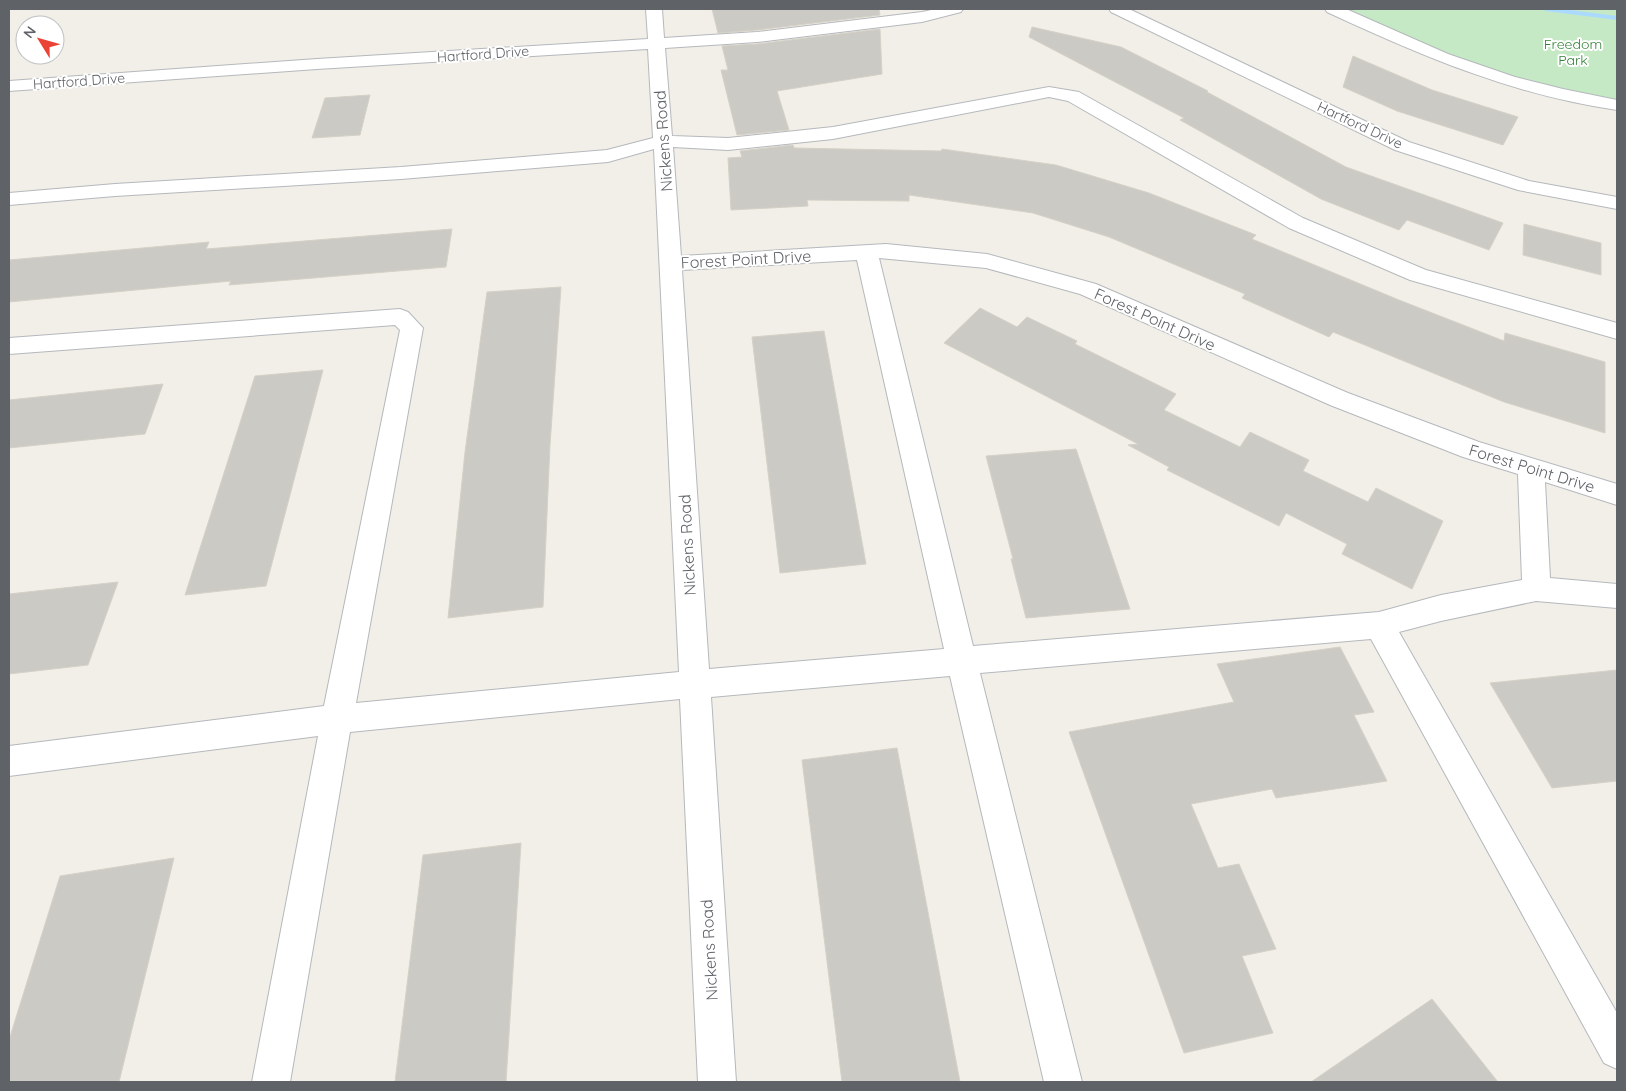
<svg xmlns="http://www.w3.org/2000/svg" width="1626" height="1091" viewBox="0 0 1626 1091" font-family="Quicksand,sans-serif">
	<rect width="100%" height="100%" fill="#f1efe8"/>
	<!-- green -->
	<path fill="#c5e8c5" d="M 1333,9 L 1617,9 L 1617,102 L 1594,100 L 1439,57 Z"/>
	<g fill="none" stroke-linecap="round" stroke-linejoin="round">
		<!-- stream -->
		<path fill="#aadaff" fill-rule="evenodd" d="M 1542,9 L 1562,9 L 1617,16 L 1617,20 L 1546,11 Z"/>
	</g>
	<!-- building -->
	<g fill="#cccac5" stroke="#d6d1c6">
		<path d="M 712,9 L 879,9 L 880,15 L 757,30 L 718,33 Z"/>
		<path d="M 1032,27 L 1121,47 L 1208,91 L 1207,92 L 1346,167 L 1503,223 L 1489,250 L 1407,220 L 1399,230 L 1321,199 L 1180,120 L 1184,118 L 1029,37 Z"/>
		<path d="M 880,29 L 882,74 L 777,91 L 789,130 L 737,135 L 721,70 L 728,70 L 722,46 L 757,44 Z"/>
		<path d="M 1353,56 L 1432,90 L 1518,117 L 1503,145 L 1397,111 L 1343,87 Z"/>
		<path d="M 370,95 L 360,135 L 312,138 L 325,98 Z"/>
		<path d="M 793,145 L 794,148 L 941,151 L 942,149 L 1056,165 L 1149,193 L 1256,235 L 1252,239 L 1399,300 L 1504,341 L 1505,333 L 1605,362 L 1605,433 L 1504,402 L 1333,332 L 1329,337 L 1242,298 L 1245,294 L 1109,237 L 1033,213 L 909,195 L 909,201 L 807,200 L 808,206 L 731,210 L 728,158 L 742,157 L 740,151 Z"/>
		<path d="M 1524,224 L 1601,243 L 1601,275 L 1523,255 Z"/>
		<path d="M 452,229 L 446,267 L 229,285 L 231,281 L 9,302 L 9,260 L 209,242 L 206,249 Z"/>
		<path d="M 561,287 L 550,445 L 543,607 L 448,618 L 465,452 L 487,292 Z"/>
		<path d="M 980,308 L 1017,327 L 1027,317 L 1077,341 L 1075,344 L 1176,394 L 1164,410 L 1240,447 L 1250,432 L 1309,460 L 1303,471 L 1368,502 L 1376,488 L 1443,521 L 1412,589 L 1342,554 L 1347,544 L 1286,513 L 1279,526 L 1167,470 L 1169,467 L 1128,445 L 1138,444 L 944,343 Z"/>
		<path d="M 824,331 L 866,564 L 780,573 L 752,337 Z"/>
		<path d="M 323,370 L 266,586 L 185,595 L 255,376 Z"/>
		<path d="M 163,384 L 145,434 L 9,448 L 9,400 Z"/>
		<path d="M 1076,449 L 1130,609 L 1026,618 L 1011,559 L 1013,559 L 986,456 Z"/>
		<path d="M 118,582 L 88,665 L 9,674 L 9,594 Z"/>
		<path d="M 1340,647 L 1374,712 L 1354,715 L 1387,781 L 1276,798 L 1272,789 L 1191,804 L 1218,868 L 1239,864 L 1276,949 L 1242,956 L 1273,1033 L 1184,1053 L 1069,732 L 1234,702 L 1217,664 Z"/>
		<path d="M 1617,670 L 1617,781 L 1552,788 L 1490,683 Z"/>
		<path d="M 897,748 L 960,1082 L 842,1082 L 802,760 Z"/>
		<path d="M 521,843 L 506,1082 L 395,1082 L 423,855 Z"/>
		<path d="M 174,858 L 119,1082 L 9,1082 L 9,1040 L 60,876 Z"/>
		<path d="M 1432,999 L 1498,1082 L 1311,1082 Z"/>
	</g>
	<g fill="none" stroke-linecap="round" stroke-linejoin="round">
		<!-- minor casing -->
		<g stroke="#b5b8bc" stroke-width="2">
			<g id="minor">
				<path d="M 646,9 L 662,9 L 664,38 L 757,32 L 922,12 L 936,9 L 963,9 L 961,12 L 922,22 L 757,42 L 665,48 L 672,136 L 728,138 L 833,127 L 1049,87 L 1079,92 L 1303,218 L 1426,270 L 1617,323 L 1617,339 L 1410,280 L 1289,228 L 1068,101 L 1049,97 L 833,139 L 728,150 L 673,147 L 681,256 L 886,244 L 987,254 L 1096,284 L 1348,393 L 1479,442 L 1617,484 L 1617,505 L 1545,482 L 1550,578 L 1617,584 L 1617,608 L 1536,601 L 1441,621 L 1399,632 L 1617,1013 L 1617,1069 L 1604,1063 L 1371,639 L 980,673 L 1082,1082 L 1044,1082 L 950,676 L 711,697 L 736,1082 L 698,1082 L 680,699 L 350,732 L 290,1082 L 252,1082 L 318,736 L 9,776 L 9,746 L 324,706 L 400,330 L 395,325 L 9,354 L 9,338 L 400,309 L 408,312 L 423,328 L 356,703 L 679,672 L 654,149 L 608,162 L 401,179 L 115,196 L 9,205 L 9,193 L 115,184 L 401,167 L 607,150 L 653,138 L 648,49 L 317,69 L 9,91 L 9,81 L 317,59 L 648,39 ZM 879,258 L 986,268 L 1080,294 L 1330,405 L 1463,457 L 1518,474 L 1522,580 L 1441,595 L 1379,612 L 973,646 ZM 857,260 L 944,649 L 709,669 L 682,270 Z"/>
				<path d="M 1109,9 L 1129,9 L 1409,142 L 1529,181 L 1617,197 L 1617,209 L 1518,190 L 1395,150 L 1111,12 Z"/>
				<path d="M 1325,9 L 1346,9 L 1448,54 L 1515,77 L 1563,89 L 1617,100 L 1617,110 C 1513,95 1422,56 1327,12 Z"/>
			</g>
		</g>
		<!-- minor -->
		<use href="#minor" fill="#fff" fill-rule="evenodd"/>
	</g>
	<g text-anchor="middle" dominant-baseline="central" stroke-width="4" stroke-linejoin="round" paint-order="stroke">
		<!-- far-park labels -->
		<g font-size="14" fill="#348238" stroke="#fff">
			<text x="1573" y="44">Freedom<tspan x="1573" dy="16">Park</tspan></text>
		</g>
		<!-- far-street labels -->
		<g font-size="14" fill="#5f6368" stroke="#fff">
			<text transform="translate(483 54) rotate(-4)">Hartford Drive</text>
			<text transform="translate(79 81) rotate(-4)">Hartford Drive</text>
			<text transform="translate(1360 125) rotate(25)">Hartford Drive</text>
		</g>
		<!-- street labels -->
		<g font-size="16" fill="#5f6368" stroke="#fff">
			<text transform="translate(663 141) rotate(-94)">Nickens Road</text>
			<text transform="translate(746 259) rotate(-3)">Forest Point Drive</text>
			<text transform="translate(1155 319) rotate(24)">Forest Point Drive</text>
			<text transform="translate(1532 468) rotate(17)">Forest Point Drive</text>
			<text transform="translate(687 545) rotate(-93)">Nickens Road</text>
			<text transform="translate(709 950) rotate(-93)">Nickens Road</text>
		</g>
	</g>
	<!-- border -->
	<rect width="1626" height="1091" fill="none" stroke="#5f6368" stroke-width="20"/>
	<!-- north arrow -->
	<g transform="translate(40 40) rotate(307)"><circle r="24" fill="#ffffff" stroke="#bfc1c3"/>
	<path d="M0-4L9 19L0 12L-9 19Z" fill="#ea4335"/>
	<text y="-8" font-size="14" font-weight="bold" text-anchor="middle" fill="#5f6368">N</text>
	</g>
</svg>
